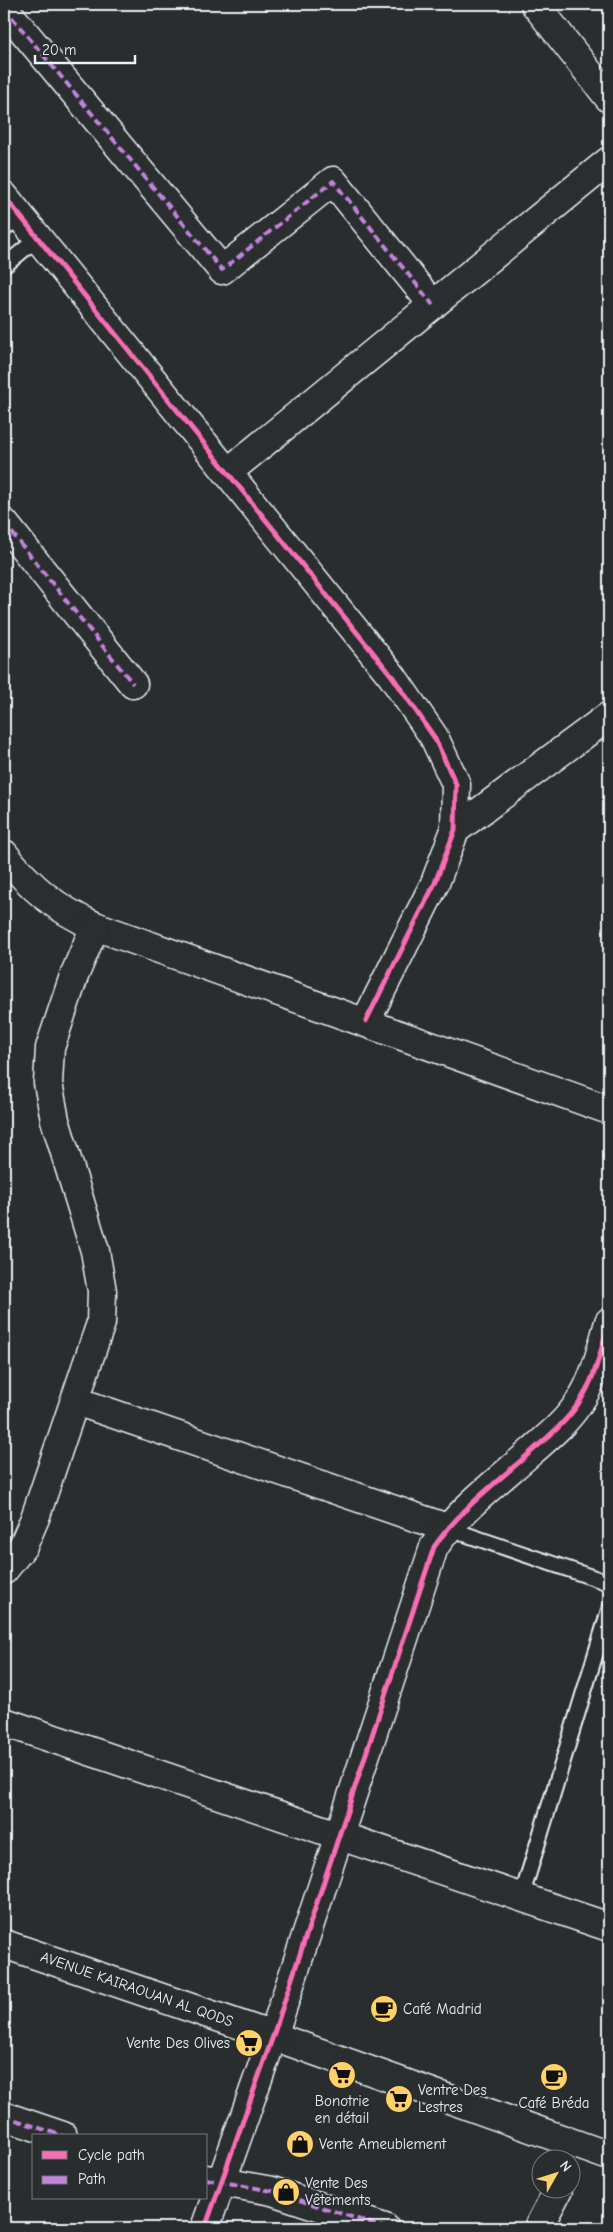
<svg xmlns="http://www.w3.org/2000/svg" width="613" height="2232" viewBox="0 0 613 2232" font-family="'Comic Neue',sans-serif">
	<rect width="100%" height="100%" fill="#2a2d2e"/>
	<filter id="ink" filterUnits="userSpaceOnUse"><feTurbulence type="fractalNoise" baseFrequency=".02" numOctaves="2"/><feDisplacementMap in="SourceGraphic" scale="10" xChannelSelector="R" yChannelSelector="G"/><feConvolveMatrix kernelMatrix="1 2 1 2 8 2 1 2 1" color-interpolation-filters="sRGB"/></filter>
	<g filter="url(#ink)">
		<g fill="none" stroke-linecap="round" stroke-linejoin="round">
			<!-- lane casing -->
			<g stroke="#e8f1f8" stroke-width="18">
				<g id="lane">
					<path d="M 4,229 L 20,216"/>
					<path d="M 4,266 L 38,238"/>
					<path d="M 447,1528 L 609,1583"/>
					<path d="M 522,1895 L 609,1610"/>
				</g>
			</g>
			<!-- street casing -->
			<g stroke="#e8f1f8" stroke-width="31">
				<g id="street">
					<path d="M 535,4 L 609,98"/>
					<path d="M 4,8 L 222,270 L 333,181 L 433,305"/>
					<path d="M 4,196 L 392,676 L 434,737 L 456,784 L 455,830 L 435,883 L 366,1021"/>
					<path d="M 228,472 L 609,161"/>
					<path d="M 4,523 L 133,684"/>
					<path d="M 455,830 L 609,716"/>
					<path d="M 4,854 C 30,887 56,909 95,926 L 609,1110"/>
					<path d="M 76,1401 L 447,1528"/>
					<path d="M 4,1570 L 23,1546 L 35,1518 L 101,1323 L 102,1291 L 95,1251 L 55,1120 L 48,1083 L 50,1048 L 74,976 L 95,926"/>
					<path d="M 4,1722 L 609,1927"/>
					<path d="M 4,1944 L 273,2036 L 609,2156"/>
					<path d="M 4,2116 L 63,2136"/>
					<path d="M 206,2179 L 272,2191 L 385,2228"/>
					<path d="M 538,2228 L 558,2190"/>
				</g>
			</g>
			<!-- secondary casing -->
			<g stroke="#e8f1f8" stroke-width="31">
				<path id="secondary" d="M 205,2228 L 273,2036 L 434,1547 C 460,1509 498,1481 532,1451 C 549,1436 566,1422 578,1404 C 595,1380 601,1350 609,1322"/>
			</g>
			<!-- lane -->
			<use href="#lane" stroke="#2a2d2e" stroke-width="14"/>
			<!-- street -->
			<use href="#street" stroke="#2a2d2e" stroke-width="28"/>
			<!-- secondary -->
			<use href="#secondary" stroke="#2a2d2e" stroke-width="28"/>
			<!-- quiet -->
			<g stroke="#c483df" stroke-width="4" stroke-dasharray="8 4" stroke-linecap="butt">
				<path d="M 4,8 L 222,270 L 333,181 L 433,305"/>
				<path d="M 4,523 L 133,684"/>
				<path d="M 4,2116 L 63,2136"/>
				<path d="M 206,2179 L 272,2191 L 385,2228"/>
			</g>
			<!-- cycleway casing -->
			<g stroke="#2a2d2e" stroke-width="8">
				<g id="cycleway">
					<path d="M 4,196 L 392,676 L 434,737 L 456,784 L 455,830 L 435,883 L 366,1021"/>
					<path d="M 205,2228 L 273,2036 L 434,1547 C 460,1509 498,1481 532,1451 C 549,1436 566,1422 578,1404 C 595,1380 601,1350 609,1322"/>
				</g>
			</g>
			<!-- cycleway -->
			<use href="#cycleway" stroke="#f96db3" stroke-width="5"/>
		</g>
	</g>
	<!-- icons -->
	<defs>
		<g id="cafe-disc" transform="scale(1.4375)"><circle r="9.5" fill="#ffd166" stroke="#2a2d2e"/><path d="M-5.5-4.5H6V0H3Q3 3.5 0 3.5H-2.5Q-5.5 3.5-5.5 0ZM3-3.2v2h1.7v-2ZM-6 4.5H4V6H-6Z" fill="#111"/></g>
		<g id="supermarket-disc" transform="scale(1.4375)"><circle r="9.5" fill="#ffd166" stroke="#2a2d2e"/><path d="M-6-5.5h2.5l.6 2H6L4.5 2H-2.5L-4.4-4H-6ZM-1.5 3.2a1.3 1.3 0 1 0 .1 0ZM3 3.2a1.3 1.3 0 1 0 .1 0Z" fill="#111"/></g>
		<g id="shop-disc" transform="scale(1.4375)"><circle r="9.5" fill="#ffd166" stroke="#2a2d2e"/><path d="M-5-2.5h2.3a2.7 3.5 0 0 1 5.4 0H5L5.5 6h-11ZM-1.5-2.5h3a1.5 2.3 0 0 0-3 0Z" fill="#111"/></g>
	</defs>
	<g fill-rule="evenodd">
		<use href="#cafe-disc" x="384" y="2009"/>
		<use href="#supermarket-disc" x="249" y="2043"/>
		<use href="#supermarket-disc" x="342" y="2075"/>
		<use href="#cafe-disc" x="554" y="2077"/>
		<use href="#supermarket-disc" x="399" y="2099"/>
		<use href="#shop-disc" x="300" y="2144"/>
		<use href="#shop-disc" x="286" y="2192"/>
	</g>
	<g text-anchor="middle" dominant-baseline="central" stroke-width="4" stroke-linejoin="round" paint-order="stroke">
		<!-- street labels -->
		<g font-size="15" fill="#e8f1f8" stroke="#2a2d2e">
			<text transform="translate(137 1989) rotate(19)">AVENUE KAIRAOUAN AL QODS</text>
		</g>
		<!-- poi labels -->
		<g font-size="15" fill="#e8f1f8" stroke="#2a2d2e" text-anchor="start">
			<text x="403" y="2009">Café Madrid</text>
			<text x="230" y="2043" text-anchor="end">Vente Des Olives</text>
			<text x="418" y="2090">Ventre Des<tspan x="418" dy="17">Lestres</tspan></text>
			<text x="342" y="2101" text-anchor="middle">Bonotrie<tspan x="342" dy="17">en détail</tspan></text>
			<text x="554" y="2103" text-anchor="middle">Café Bréda</text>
			<text x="319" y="2144">Vente Ameublement</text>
			<text x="305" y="2183">Vente Des<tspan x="305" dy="17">Vêtements</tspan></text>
		</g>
	</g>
	<!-- margin -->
	<rect width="613" height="2232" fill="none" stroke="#2a2d2e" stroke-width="20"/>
	<rect x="10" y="10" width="593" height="2212" fill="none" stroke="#e8f1f8" stroke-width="2" filter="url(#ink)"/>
	<!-- legend -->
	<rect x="32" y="2134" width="175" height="65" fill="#2a2d2e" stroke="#767b7f"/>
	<rect x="42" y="2151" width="25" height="8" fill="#f96db3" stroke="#767b7f"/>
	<text x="78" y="2160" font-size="15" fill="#e8f1f8">Cycle path</text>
	<rect x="42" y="2176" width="25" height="8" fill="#c483df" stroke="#767b7f"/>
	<text x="78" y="2184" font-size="15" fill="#e8f1f8">Path</text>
	<!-- north arrow -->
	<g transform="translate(556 2174) rotate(51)"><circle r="24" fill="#2a2d2e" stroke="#767b7f"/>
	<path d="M0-4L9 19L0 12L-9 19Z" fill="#ffd166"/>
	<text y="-8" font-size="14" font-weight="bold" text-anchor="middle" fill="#e8f1f8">N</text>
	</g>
	<!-- scale -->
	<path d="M35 55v8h100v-8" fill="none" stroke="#e8f1f8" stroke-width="2.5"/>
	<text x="42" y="55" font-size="15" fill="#e8f1f8" stroke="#2a2d2e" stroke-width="4" paint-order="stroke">20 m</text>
</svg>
